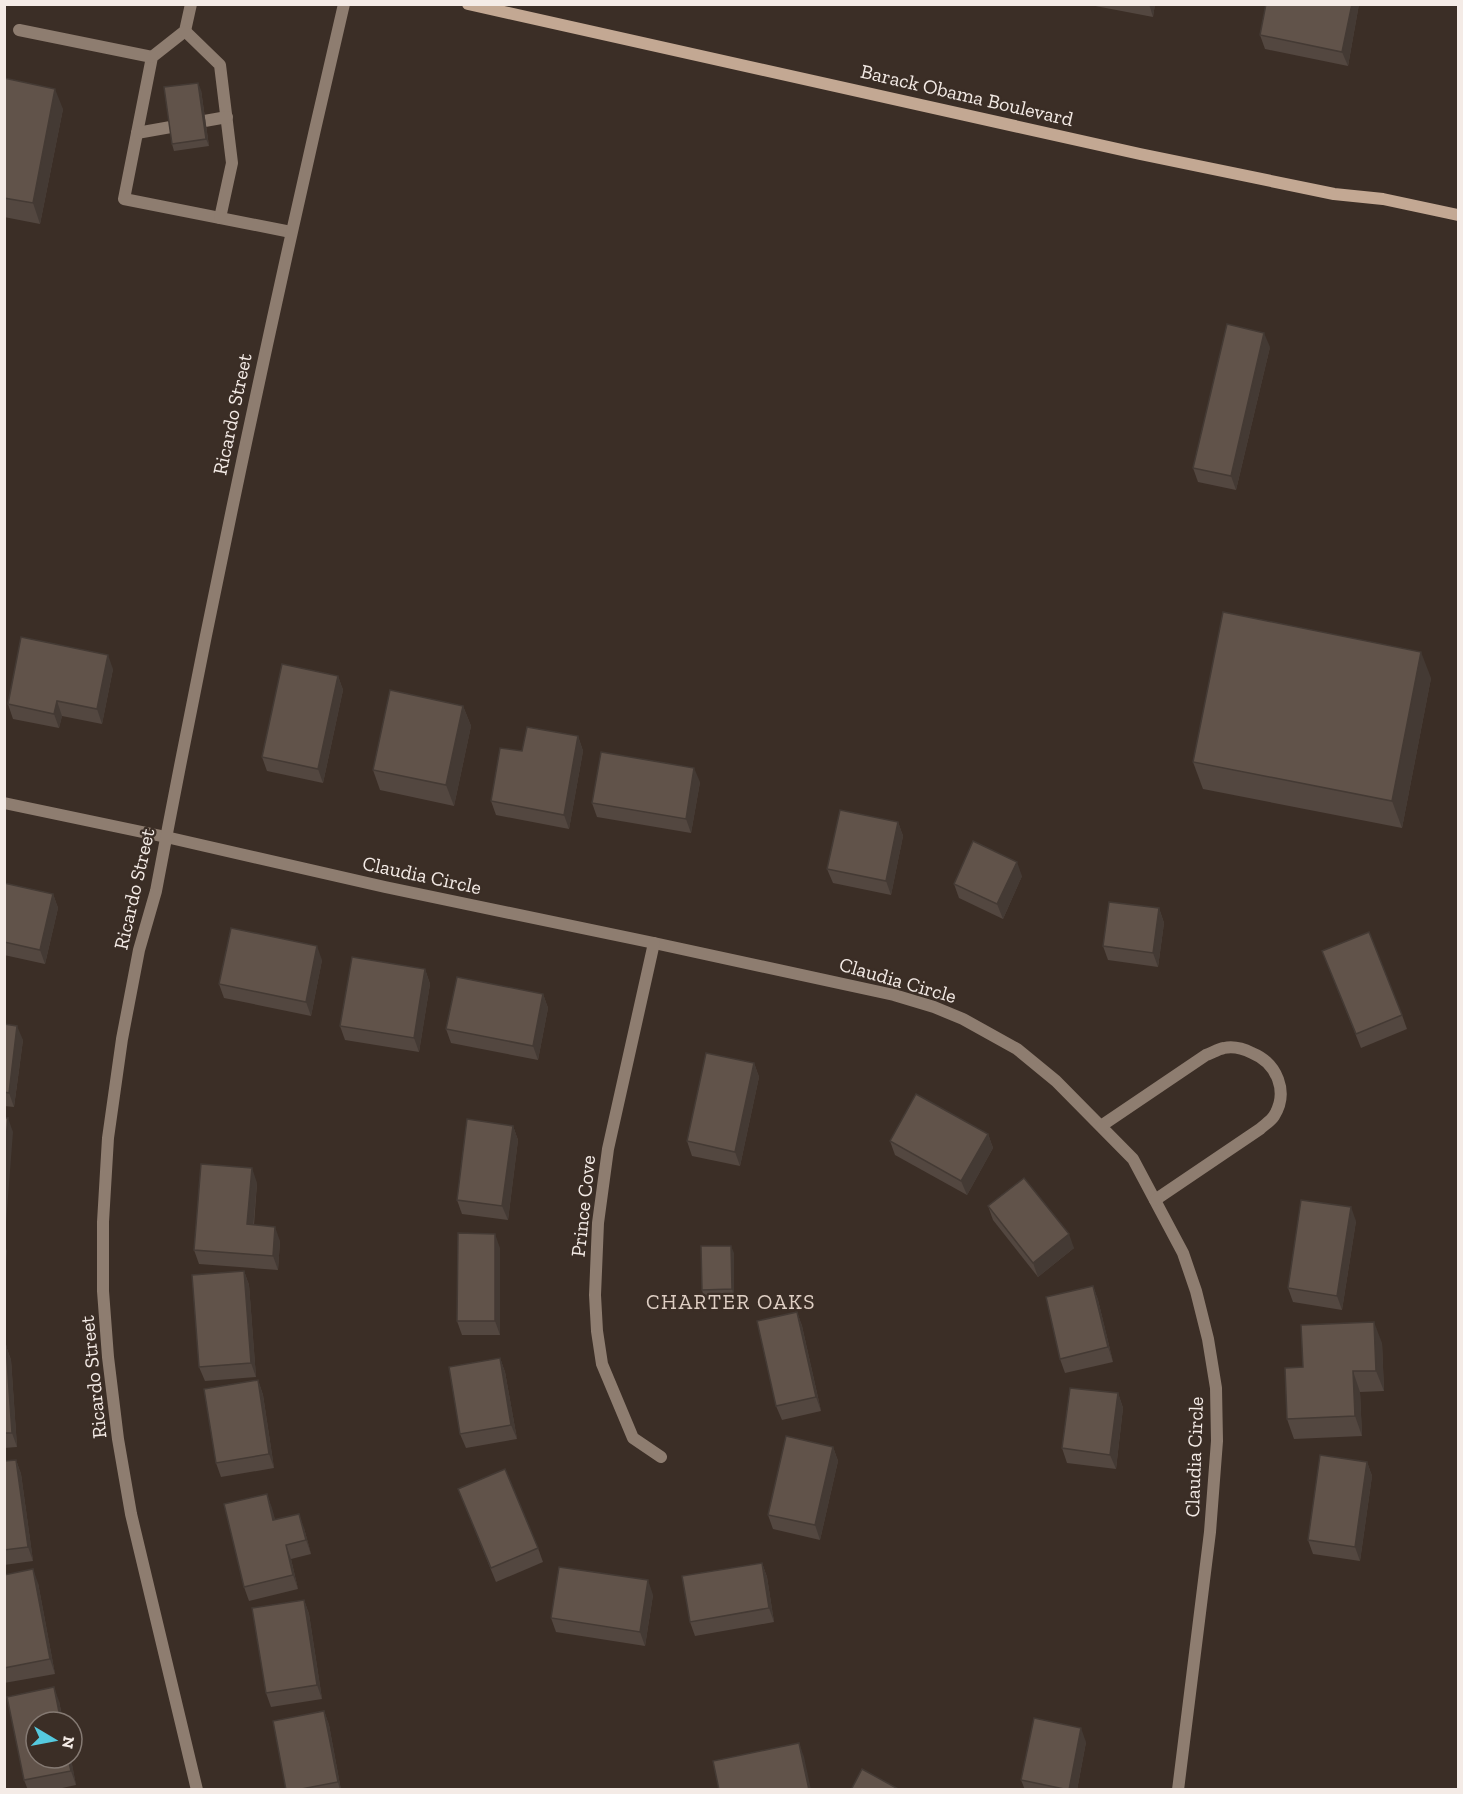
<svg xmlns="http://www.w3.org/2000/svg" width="1463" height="1794" viewBox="0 0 1463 1794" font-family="'Zilla Slab',serif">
	<rect width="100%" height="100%" fill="#3b2e26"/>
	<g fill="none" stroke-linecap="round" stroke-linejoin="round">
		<!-- lane -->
		<g stroke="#8e7d70" stroke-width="12">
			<path d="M 191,4 L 185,31 L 152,57 L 124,199 L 291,232"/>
			<path d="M 19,30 L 152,57"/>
			<path d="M 185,31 L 220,65 L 232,163 L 220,218"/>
			<path d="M 137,133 L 227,117"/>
		</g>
		<!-- street -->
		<g stroke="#8e7d70" stroke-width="12">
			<path d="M 4,803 L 166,837 L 385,887 L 654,943 L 894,995 L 934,1007 L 963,1019 L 1017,1049 L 1056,1081 L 1133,1159 L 1183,1253 L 1196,1291 L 1208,1339 L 1216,1388 L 1217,1441 L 1210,1532 L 1178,1790"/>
			<path d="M 654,943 L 608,1149 L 598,1223 L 595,1295 L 597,1331 L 602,1364 L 633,1438 L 661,1457"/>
			<path d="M 1101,1126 L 1206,1055 C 1212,1053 1218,1049 1224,1048 C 1233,1046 1244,1049 1252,1053 C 1277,1063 1289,1092 1274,1116 C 1271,1121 1264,1125 1260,1129 L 1155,1200"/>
			<path d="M 197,1790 L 131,1514 L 118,1439 L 108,1357 L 103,1291 L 103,1222 L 108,1138 L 122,1039 L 139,950 L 156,891 C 212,594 275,299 344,4"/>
		</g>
		<!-- secondary -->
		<path stroke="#c3a893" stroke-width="12" d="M 468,4 L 1140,154 L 1334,194 L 1383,199 L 1458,215"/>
	</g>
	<!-- wall -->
	<g fill="#534740">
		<path d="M 1085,4 L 1155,4 L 1153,17 Z"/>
		<path d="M 1266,4 L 1359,4 L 1348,66 L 1265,49 L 1260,35 Z"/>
		<path d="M 4,78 L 63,109 L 40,224 L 4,217 Z"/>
		<path d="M 201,90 L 209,146 L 174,151 L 172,144 Z"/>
		<path d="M 1270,347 L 1236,490 L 1198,482 L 1193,468 Z"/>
		<path d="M 113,669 L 102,724 L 62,716 L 59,728 L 13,719 L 8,704 Z"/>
		<path d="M 338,676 L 343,690 L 323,783 L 267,771 L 262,757 Z"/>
		<path d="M 1431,678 L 1402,828 L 1203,789 L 1193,762 Z"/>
		<path d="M 463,706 L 471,726 L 454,806 L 380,790 L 373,770 Z"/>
		<path d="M 578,736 L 583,751 L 569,829 L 496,815 L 491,801 L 522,751 Z"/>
		<path d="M 700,782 L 691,833 L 597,817 L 592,803 Z"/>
		<path d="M 898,822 L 903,836 L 891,895 L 833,883 L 827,869 Z"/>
		<path d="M 1022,876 L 1003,919 L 959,898 L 954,884 Z"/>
		<path d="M 4,883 L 53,894 L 58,908 L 45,964 L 4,955 Z"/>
		<path d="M 1159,908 L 1164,923 L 1158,967 L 1108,960 L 1103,946 Z"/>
		<path d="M 1322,951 L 1402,1015 L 1407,1029 L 1361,1048 Z"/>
		<path d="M 322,960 L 311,1016 L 224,998 L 219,984 Z"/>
		<path d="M 425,969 L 430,984 L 419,1052 L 345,1040 L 340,1026 Z"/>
		<path d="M 543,994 L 548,1008 L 538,1060 L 451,1043 L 446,1029 Z"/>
		<path d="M 4,1024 L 23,1040 L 14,1107 L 4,1106 Z"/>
		<path d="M 754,1063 L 759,1077 L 740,1166 L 692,1156 L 687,1141 Z"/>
		<path d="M 513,1126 L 518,1140 L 508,1220 L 462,1214 L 457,1200 Z"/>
		<path d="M 988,1134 L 993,1148 L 967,1195 L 895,1155 L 890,1141 Z"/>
		<path d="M 257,1183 L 254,1225 L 280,1241 L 278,1270 L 199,1264 L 194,1250 Z"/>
		<path d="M 988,1206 L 1074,1248 L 1038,1277 L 993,1220 Z"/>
		<path d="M 1356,1221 L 1342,1310 L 1293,1302 L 1288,1288 Z"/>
		<path d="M 500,1248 L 500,1335 L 462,1335 L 457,1321 Z"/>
		<path d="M 734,1253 L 734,1296 L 704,1297 L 702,1290 Z"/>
		<path d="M 244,1271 L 249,1285 L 256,1377 L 205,1381 L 199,1367 Z"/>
		<path d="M 1093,1286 L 1098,1300 L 1113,1362 L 1065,1373 L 1060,1359 Z"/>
		<path d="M 797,1312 L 802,1326 L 821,1411 L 782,1420 L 776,1406 Z"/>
		<path d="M 1382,1343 L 1384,1391 L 1360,1392 L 1362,1436 L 1294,1439 L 1287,1419 L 1303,1367 Z"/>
		<path d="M 4,1346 L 6,1346 L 11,1360 L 17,1447 L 4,1448 Z"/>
		<path d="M 500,1358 L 505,1372 L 517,1439 L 466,1448 L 460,1434 Z"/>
		<path d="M 258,1380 L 263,1395 L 274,1468 L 221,1477 L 216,1463 Z"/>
		<path d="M 1118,1393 L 1123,1408 L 1116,1469 L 1067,1463 L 1062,1448 Z"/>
		<path d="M 833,1447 L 838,1461 L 820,1540 L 773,1529 L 768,1515 Z"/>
		<path d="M 16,1460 L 21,1474 L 33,1561 L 4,1565 L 4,1461 Z"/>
		<path d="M 1367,1462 L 1372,1476 L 1360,1561 L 1313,1554 L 1308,1540 Z"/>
		<path d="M 458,1489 L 538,1548 L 543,1562 L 496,1582 Z"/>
		<path d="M 267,1494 L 275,1520 L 304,1528 L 311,1554 L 291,1559 L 298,1589 L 249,1601 L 244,1587 Z"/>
		<path d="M 762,1563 L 767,1577 L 774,1622 L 695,1636 L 690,1622 Z"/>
		<path d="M 4,1575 L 38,1583 L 55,1674 L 4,1683 Z"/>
		<path d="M 653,1595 L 645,1646 L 556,1632 L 551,1618 Z"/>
		<path d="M 304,1600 L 309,1614 L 322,1699 L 271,1707 L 266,1693 Z"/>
		<path d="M 59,1701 L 76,1785 L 53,1790 L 28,1790 L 24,1780 Z"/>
		<path d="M 324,1711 L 329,1725 L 341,1790 L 286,1790 Z"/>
		<path d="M 1086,1742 L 1077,1790 L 1025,1790 L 1021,1780 Z"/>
	</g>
	<!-- shaded-wall -->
	<g fill="#443a34">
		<path d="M 1149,4 L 1155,4 L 1153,17 Z"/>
		<path d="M 1352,4 L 1359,4 L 1348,66 L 1342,52 Z"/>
		<path d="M 198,83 L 201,90 L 209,146 L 206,139 Z"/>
		<path d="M 55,89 L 63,109 L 40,224 L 33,203 Z"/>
		<path d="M 1264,333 L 1270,347 L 1236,490 L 1231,476 Z"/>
		<path d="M 1421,652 L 1431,678 L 1402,828 L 1392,801 Z"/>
		<path d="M 108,655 L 113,669 L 102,724 L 97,709 Z"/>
		<path d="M 338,676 L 343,690 L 323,783 L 318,769 Z"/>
		<path d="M 57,701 L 62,716 L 59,728 L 54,714 Z"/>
		<path d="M 463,706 L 471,726 L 454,806 L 446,785 Z"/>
		<path d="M 578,736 L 583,751 L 569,829 L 564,815 Z"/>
		<path d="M 694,768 L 700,782 L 691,833 L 686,819 Z"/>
		<path d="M 898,822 L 903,836 L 891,895 L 886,881 Z"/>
		<path d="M 1017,862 L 1022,876 L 1003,919 L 997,904 Z"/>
		<path d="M 53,894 L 58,908 L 45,964 L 40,950 Z"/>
		<path d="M 1159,908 L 1164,923 L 1158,967 L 1153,953 Z"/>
		<path d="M 317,946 L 322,960 L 311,1016 L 306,1002 Z"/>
		<path d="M 425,969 L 430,984 L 419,1052 L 414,1038 Z"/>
		<path d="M 543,994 L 548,1008 L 538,1060 L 533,1046 Z"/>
		<path d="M 17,1026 L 23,1040 L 14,1107 L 9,1093 Z"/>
		<path d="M 754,1063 L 759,1077 L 740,1166 L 735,1152 Z"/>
		<path d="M 8,1118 L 13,1132 L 6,1223 L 4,1219 L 4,1161 Z"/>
		<path d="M 513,1126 L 518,1140 L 508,1220 L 502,1206 Z"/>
		<path d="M 988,1134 L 993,1148 L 967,1195 L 961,1181 Z"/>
		<path d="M 252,1168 L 257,1183 L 252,1239 L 247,1224 Z"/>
		<path d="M 1351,1207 L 1356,1221 L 1342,1310 L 1337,1296 Z"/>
		<path d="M 275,1227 L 280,1241 L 278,1270 L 273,1256 Z"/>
		<path d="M 495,1234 L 500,1248 L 500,1335 L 495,1321 Z"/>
		<path d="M 1069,1234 L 1074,1248 L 1038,1277 L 1033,1263 Z"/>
		<path d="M 4,1244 L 7,1251 L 4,1286 Z"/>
		<path d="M 731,1246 L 734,1253 L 734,1296 L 732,1289 Z"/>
		<path d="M 244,1271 L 249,1285 L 256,1377 L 251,1363 Z"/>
		<path d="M 1093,1286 L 1098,1300 L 1113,1362 L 1108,1347 Z"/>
		<path d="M 797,1312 L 802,1326 L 821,1411 L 816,1397 Z"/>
		<path d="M 1374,1322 L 1382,1343 L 1384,1391 L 1376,1371 Z"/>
		<path d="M 6,1346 L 11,1360 L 17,1447 L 12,1433 Z"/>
		<path d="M 500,1358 L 505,1372 L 517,1439 L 511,1425 Z"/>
		<path d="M 1353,1371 L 1360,1392 L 1362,1436 L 1355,1416 Z"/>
		<path d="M 258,1380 L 263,1395 L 274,1468 L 269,1454 Z"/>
		<path d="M 1118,1393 L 1123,1408 L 1116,1469 L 1110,1455 Z"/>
		<path d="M 833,1447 L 838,1461 L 820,1540 L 815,1525 Z"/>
		<path d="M 16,1460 L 21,1474 L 33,1561 L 28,1547 Z"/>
		<path d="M 1367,1462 L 1372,1476 L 1360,1561 L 1355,1547 Z"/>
		<path d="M 267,1494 L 272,1508 L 279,1534 L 273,1520 Z"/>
		<path d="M 299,1514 L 304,1528 L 311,1554 L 306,1540 Z"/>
		<path d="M 286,1545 L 291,1559 L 298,1589 L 293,1575 Z"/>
		<path d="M 762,1563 L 767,1577 L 774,1622 L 769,1608 Z"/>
		<path d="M 33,1569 L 38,1583 L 55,1674 L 50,1659 Z"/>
		<path d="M 648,1580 L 653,1595 L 645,1646 L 640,1632 Z"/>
		<path d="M 304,1600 L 309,1614 L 322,1699 L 317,1685 Z"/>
		<path d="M 54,1687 L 59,1701 L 63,1722 L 61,1722 Z"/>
		<path d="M 324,1711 L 329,1725 L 341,1790 L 340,1790 L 338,1782 Z"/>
		<path d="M 1081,1728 L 1086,1742 L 1077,1790 L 1069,1790 Z"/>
		<path d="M 799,1743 L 804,1757 L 811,1790 L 809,1790 Z"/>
		<path d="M 68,1758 L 71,1758 L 76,1785 L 71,1771 Z"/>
	</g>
	<!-- building -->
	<g fill="#61534a" stroke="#443a34" stroke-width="1.5">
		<path d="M 1266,4 L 1352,4 L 1342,52 L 1260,35 Z"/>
		<path d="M 4,78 L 55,89 L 33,203 L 4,198 Z"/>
		<path d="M 198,83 L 206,139 L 172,144 L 164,87 Z"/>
		<path d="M 1227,324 L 1264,333 L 1231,476 L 1193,468 Z"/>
		<path d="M 1223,612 L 1421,652 L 1392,801 L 1193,762 Z"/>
		<path d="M 21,637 L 108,655 L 97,709 L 57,701 L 54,714 L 8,704 Z"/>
		<path d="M 282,664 L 338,676 L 318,769 L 262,757 Z"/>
		<path d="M 390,690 L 463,706 L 446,785 L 373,770 Z"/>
		<path d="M 527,727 L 578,736 L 564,815 L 491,801 L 500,748 L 522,751 Z"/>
		<path d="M 601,752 L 694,768 L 686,819 L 592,803 Z"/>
		<path d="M 840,810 L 898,822 L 886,881 L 827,869 Z"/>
		<path d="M 973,841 L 1017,862 L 997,904 L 954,884 Z"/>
		<path d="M 4,883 L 53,894 L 40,950 L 4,942 Z"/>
		<path d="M 1109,902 L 1159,908 L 1153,953 L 1103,946 Z"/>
		<path d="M 231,928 L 317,946 L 306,1002 L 219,984 Z"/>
		<path d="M 1369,932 L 1402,1015 L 1356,1034 L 1322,951 Z"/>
		<path d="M 352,957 L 425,969 L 414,1038 L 340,1026 Z"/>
		<path d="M 457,977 L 543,994 L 533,1046 L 446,1029 Z"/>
		<path d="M 4,1024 L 17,1026 L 9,1093 L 4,1092 Z"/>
		<path d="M 706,1053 L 754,1063 L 735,1152 L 687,1141 Z"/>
		<path d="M 916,1094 L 988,1134 L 961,1181 L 890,1141 Z"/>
		<path d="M 4,1118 L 8,1118 L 4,1161 Z"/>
		<path d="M 467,1119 L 513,1126 L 502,1206 L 457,1200 Z"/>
		<path d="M 201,1164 L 252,1168 L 247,1224 L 275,1227 L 273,1256 L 194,1250 Z"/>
		<path d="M 1024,1178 L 1069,1234 L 1033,1263 L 988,1206 Z"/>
		<path d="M 1301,1200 L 1351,1207 L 1337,1296 L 1288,1288 Z"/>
		<path d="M 458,1233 L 495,1234 L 495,1321 L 457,1321 Z"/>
		<path d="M 701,1246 L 731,1246 L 732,1289 L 702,1290 Z"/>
		<path d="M 244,1271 L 251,1363 L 199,1367 L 192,1275 Z"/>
		<path d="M 1093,1286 L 1108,1347 L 1060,1359 L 1046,1297 Z"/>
		<path d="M 797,1312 L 816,1397 L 776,1406 L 757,1321 Z"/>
		<path d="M 1374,1322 L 1376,1371 L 1353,1371 L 1355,1416 L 1287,1419 L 1285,1368 L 1303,1367 L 1301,1325 Z"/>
		<path d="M 4,1346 L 6,1346 L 12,1433 L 4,1433 Z"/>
		<path d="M 500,1358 L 511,1425 L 460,1434 L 449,1367 Z"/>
		<path d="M 258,1380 L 269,1454 L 216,1463 L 204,1389 Z"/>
		<path d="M 1070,1388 L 1118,1393 L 1110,1455 L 1062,1448 Z"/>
		<path d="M 786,1436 L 833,1447 L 815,1525 L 768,1515 Z"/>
		<path d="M 1320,1455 L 1367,1462 L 1355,1547 L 1308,1540 Z"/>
		<path d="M 16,1460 L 28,1547 L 4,1550 L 4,1461 Z"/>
		<path d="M 505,1469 L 538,1548 L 491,1568 L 458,1489 Z"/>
		<path d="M 267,1494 L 273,1520 L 299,1514 L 306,1540 L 286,1545 L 293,1575 L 244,1587 L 224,1504 Z"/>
		<path d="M 762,1563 L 769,1608 L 690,1622 L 682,1576 Z"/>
		<path d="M 559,1567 L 648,1580 L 640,1632 L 551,1618 Z"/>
		<path d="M 33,1569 L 50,1659 L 4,1668 L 4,1575 Z"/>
		<path d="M 304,1600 L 317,1685 L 266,1693 L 252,1608 Z"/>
		<path d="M 54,1687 L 61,1722 L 36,1722 L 36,1758 L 68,1758 L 71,1771 L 24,1780 L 7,1697 Z"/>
		<path d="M 324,1711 L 338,1782 L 296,1790 L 286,1790 L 273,1721 Z"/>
		<path d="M 1034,1718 L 1081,1728 L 1069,1790 L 1021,1780 Z"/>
		<path d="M 799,1743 L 809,1790 L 719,1790 L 713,1761 Z"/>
		<path d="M 862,1769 L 900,1790 L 851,1790 Z"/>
	</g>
	<g text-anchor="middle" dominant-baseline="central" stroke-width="4.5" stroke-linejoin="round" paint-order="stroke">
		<!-- street labels -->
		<g font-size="20" fill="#f4ebe6" stroke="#3b2e26">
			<text transform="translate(967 95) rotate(13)">Barack Obama Boulevard</text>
			<text transform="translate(232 414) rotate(-78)">Ricardo Street</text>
			<text transform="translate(422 875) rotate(12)">Claudia Circle</text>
			<text transform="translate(134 889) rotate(-77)">Ricardo Street</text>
			<text transform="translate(898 980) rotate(16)">Claudia Circle</text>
			<text transform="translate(583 1206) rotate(-84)">Prince Cove</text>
			<text transform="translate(93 1377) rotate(-96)">Ricardo Street</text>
			<text transform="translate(1194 1457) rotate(-88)">Claudia Circle</text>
		</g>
		<!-- neighbourhood labels -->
		<g font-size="21" letter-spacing="1.5" fill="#dfcfc4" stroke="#3b2e26">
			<text x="731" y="1301">CHARTER OAKS</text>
		</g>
	</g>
	<!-- border -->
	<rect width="1463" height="1794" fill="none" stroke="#f4ebe6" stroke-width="12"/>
	<!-- north arrow -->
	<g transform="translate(54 1740) rotate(100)"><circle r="28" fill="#3b2e26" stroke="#857a73" stroke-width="1.5"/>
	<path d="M0-4.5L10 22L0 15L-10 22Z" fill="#55cadf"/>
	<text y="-9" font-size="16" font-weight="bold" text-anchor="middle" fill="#f4ebe6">N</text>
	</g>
</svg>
